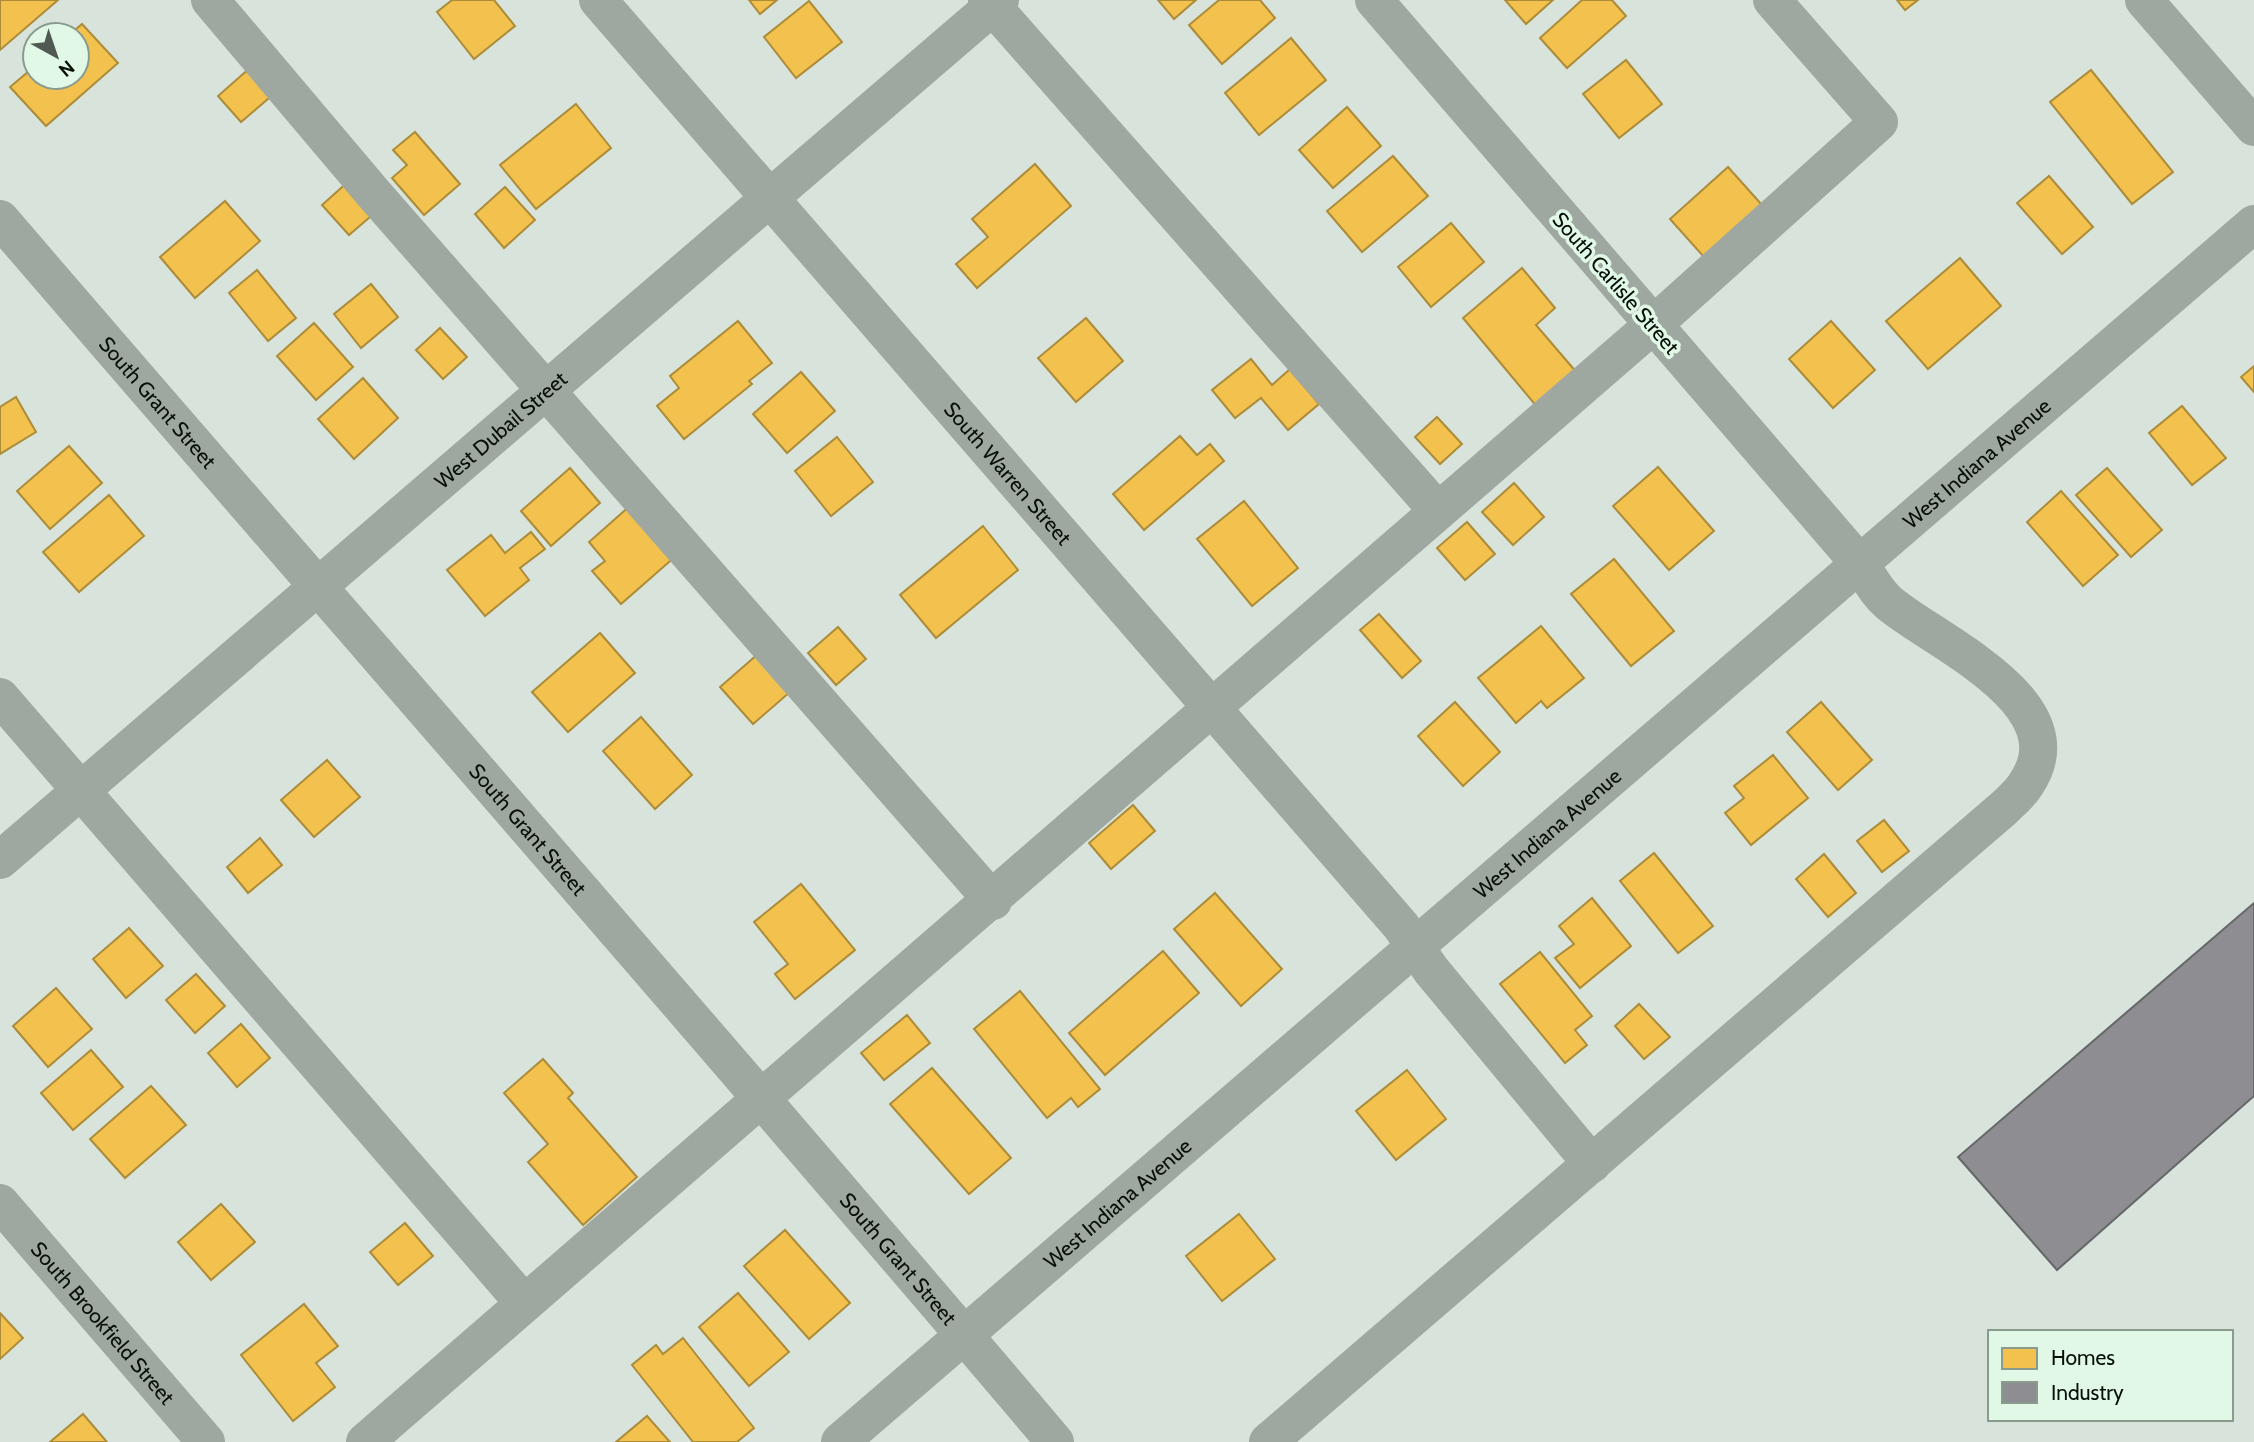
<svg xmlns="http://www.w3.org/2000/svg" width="2254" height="1442" viewBox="0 0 2254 1442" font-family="Cabin,sans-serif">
	<rect width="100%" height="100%" fill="#d8e4db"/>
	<!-- homes -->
	<g fill="#f2c14e" stroke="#ac8c39" stroke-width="2">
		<path d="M 0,0 L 58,0 L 0,50 Z"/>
		<path d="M 452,0 L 494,0 L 515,26 L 474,59 L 437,12 Z"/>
		<path d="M 749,0 L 777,0 L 760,14 Z"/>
		<path d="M 1158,0 L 1196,0 L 1174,19 Z"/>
		<path d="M 1219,0 L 1260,0 L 1275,18 L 1222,64 L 1189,25 Z"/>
		<path d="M 1505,0 L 1553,0 L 1526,24 Z"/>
		<path d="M 1582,0 L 1612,0 L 1626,16 L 1567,68 L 1540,38 Z"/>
		<path d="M 1897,0 L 1918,0 L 1905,10 Z"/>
		<path d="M 809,1 L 842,42 L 796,78 L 764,37 Z"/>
		<path d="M 82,24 L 118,63 L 46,126 L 10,87 L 35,66 L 35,77 L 77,77 L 77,35 L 69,35 Z"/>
		<path d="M 1291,38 L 1326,80 L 1259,135 L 1225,93 Z"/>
		<path d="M 1626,60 L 1662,104 L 1619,138 L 1583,94 Z"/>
		<path d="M 251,67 L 275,93 L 241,122 L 218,96 Z"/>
		<path d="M 2091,70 L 2173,172 L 2132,204 L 2050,102 Z"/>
		<path d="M 576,104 L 611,148 L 536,209 L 500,165 Z"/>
		<path d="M 1347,107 L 1381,146 L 1333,188 L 1299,150 Z"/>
		<path d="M 415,132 L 460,184 L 424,215 L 392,178 L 407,165 L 393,150 Z"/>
		<path d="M 1393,156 L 1428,196 L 1362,252 L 1327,211 Z"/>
		<path d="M 1035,164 L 1071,206 L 977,288 L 956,264 L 988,237 L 972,219 Z"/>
		<path d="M 1728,167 L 1762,205 L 1704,257 L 1670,219 Z"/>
		<path d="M 2049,176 L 2093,227 L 2062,254 L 2017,203 Z"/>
		<path d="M 350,180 L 377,211 L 349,235 L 322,205 Z"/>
		<path d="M 505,187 L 535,220 L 504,248 L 475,214 Z"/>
		<path d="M 225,201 L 260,241 L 195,298 L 160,257 Z"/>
		<path d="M 1451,223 L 1484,262 L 1431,307 L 1398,267 Z"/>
		<path d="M 1960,258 L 2001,306 L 1928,369 L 1886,321 Z"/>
		<path d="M 1522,268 L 1555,308 L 1536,325 L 1578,374 L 1538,408 L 1463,318 Z"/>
		<path d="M 257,270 L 296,318 L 268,341 L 229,293 Z"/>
		<path d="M 371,284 L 398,317 L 361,348 L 334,314 Z"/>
		<path d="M 1086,318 L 1123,361 L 1076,402 L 1038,358 Z"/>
		<path d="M 738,321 L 772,363 L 749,381 L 752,384 L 684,439 L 657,406 L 679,388 L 670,376 Z"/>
		<path d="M 1831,321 L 1875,370 L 1833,408 L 1789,359 Z"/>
		<path d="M 314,323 L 353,367 L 316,400 L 277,356 Z"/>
		<path d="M 440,328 L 467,357 L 443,379 L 416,350 Z"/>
		<path d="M 1251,359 L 1272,385 L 1290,369 L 1319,404 L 1288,430 L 1261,398 L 1235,418 L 1212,390 Z"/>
		<path d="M 2254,366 L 2254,392 L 2241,377 Z"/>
		<path d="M 801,372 L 835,411 L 787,453 L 753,414 Z"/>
		<path d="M 363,378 L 398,418 L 354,459 L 318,419 Z"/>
		<path d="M 16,397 L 36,432 L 0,454 L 0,407 Z"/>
		<path d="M 2182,406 L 2226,458 L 2192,485 L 2149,433 Z"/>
		<path d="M 1437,417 L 1462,444 L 1440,464 L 1415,437 Z"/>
		<path d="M 1180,436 L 1197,455 L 1210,444 L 1224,461 L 1144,530 L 1113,494 Z"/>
		<path d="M 837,437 L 873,482 L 831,516 L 795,471 Z"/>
		<path d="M 69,446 L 102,483 L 50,529 L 17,491 Z"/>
		<path d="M 1658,467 L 1714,531 L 1669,570 L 1613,506 Z"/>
		<path d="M 570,468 L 600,503 L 551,546 L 521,511 Z"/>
		<path d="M 2107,468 L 2162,530 L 2131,557 L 2076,495 Z"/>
		<path d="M 1514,483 L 1544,517 L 1513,545 L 1482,512 Z"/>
		<path d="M 2061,491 L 2118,555 L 2083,586 L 2027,522 Z"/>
		<path d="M 109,495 L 144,536 L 79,592 L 43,552 Z"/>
		<path d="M 1244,501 L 1298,568 L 1252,606 L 1197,539 Z"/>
		<path d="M 632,504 L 677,555 L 621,604 L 592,571 L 605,561 L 589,542 Z"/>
		<path d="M 1467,522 L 1495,554 L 1465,580 L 1437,548 Z"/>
		<path d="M 983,526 L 1018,570 L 936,638 L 900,595 Z"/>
		<path d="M 531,532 L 545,549 L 520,568 L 529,580 L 485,616 L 447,570 L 491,535 L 505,553 Z"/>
		<path d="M 1614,559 L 1674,631 L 1631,666 L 1571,594 Z"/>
		<path d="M 1379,614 L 1421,661 L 1402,678 L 1360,630 Z"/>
		<path d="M 1541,626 L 1584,678 L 1547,708 L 1541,701 L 1516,723 L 1478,678 Z"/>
		<path d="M 838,627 L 866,659 L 836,685 L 808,653 Z"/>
		<path d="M 600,633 L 635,673 L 568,732 L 532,692 Z"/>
		<path d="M 758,654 L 790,692 L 753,724 L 720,687 Z"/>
		<path d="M 1455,702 L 1500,752 L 1463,786 L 1418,736 Z"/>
		<path d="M 1821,702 L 1872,760 L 1838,790 L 1787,732 Z"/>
		<path d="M 641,717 L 692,775 L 655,809 L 603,751 Z"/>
		<path d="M 1773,755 L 1808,798 L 1751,845 L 1725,813 L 1744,798 L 1734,786 Z"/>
		<path d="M 327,760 L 360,797 L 314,837 L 281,800 Z"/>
		<path d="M 1133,805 L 1155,831 L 1111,869 L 1089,843 Z"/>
		<path d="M 1884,820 L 1909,851 L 1882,872 L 1857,841 Z"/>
		<path d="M 260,838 L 282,865 L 248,893 L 227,867 Z"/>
		<path d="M 1654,853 L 1713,926 L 1678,953 L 1620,881 Z"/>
		<path d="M 1824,854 L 1856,893 L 1828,917 L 1796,879 Z"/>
		<path d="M 801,884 L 855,950 L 795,999 L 775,974 L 788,964 L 754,922 Z"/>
		<path d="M 1215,893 L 1282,969 L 1241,1006 L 1174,929 Z"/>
		<path d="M 1592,898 L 1631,946 L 1580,988 L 1555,958 L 1574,944 L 1559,926 Z"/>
		<path d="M 129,928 L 163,966 L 126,998 L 93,959 Z"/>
		<path d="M 1163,951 L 1199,993 L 1105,1075 L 1069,1033 Z"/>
		<path d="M 1540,952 L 1592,1016 L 1575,1030 L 1587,1045 L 1565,1063 L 1500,984 Z"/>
		<path d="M 196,974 L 225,1006 L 195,1033 L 166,1000 Z"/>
		<path d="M 56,988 L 92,1029 L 48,1067 L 13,1026 Z"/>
		<path d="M 1020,991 L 1100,1089 L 1078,1107 L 1071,1098 L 1047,1118 L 974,1029 Z"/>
		<path d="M 1639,1004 L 1670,1037 L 1644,1059 L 1615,1026 Z"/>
		<path d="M 907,1015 L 930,1043 L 884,1080 L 861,1053 Z"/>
		<path d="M 241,1024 L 270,1058 L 237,1087 L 208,1053 Z"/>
		<path d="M 91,1050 L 123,1087 L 73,1130 L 41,1093 Z"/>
		<path d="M 543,1059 L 573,1093 L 568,1098 L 637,1177 L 583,1225 L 528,1162 L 548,1144 L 504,1093 Z"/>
		<path d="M 932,1068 L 1011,1158 L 969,1194 L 890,1104 Z"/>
		<path d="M 1407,1070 L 1446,1119 L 1396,1160 L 1356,1111 Z"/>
		<path d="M 151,1086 L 186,1125 L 125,1178 L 90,1139 Z"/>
		<path d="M 221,1204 L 255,1242 L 211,1280 L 178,1242 Z"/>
		<path d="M 1239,1214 L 1275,1259 L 1222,1301 L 1186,1256 Z"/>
		<path d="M 405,1223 L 433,1256 L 398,1285 L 370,1252 Z"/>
		<path d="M 785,1230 L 850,1303 L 809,1339 L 744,1266 Z"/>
		<path d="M 738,1293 L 789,1352 L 749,1386 L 699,1327 Z"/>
		<path d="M 304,1304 L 338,1346 L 316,1363 L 335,1387 L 293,1421 L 241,1355 Z"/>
		<path d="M 0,1313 L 23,1338 L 0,1359 Z"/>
		<path d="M 683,1338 L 754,1428 L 737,1442 L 693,1442 L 632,1365 L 656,1345 L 663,1354 Z"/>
		<path d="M 83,1414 L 107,1442 L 50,1442 Z"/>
		<path d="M 647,1416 L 670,1442 L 616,1442 Z"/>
	</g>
	<!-- industry -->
	<path fill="#8d8d92" stroke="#656769" stroke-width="2" d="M 2254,903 L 2254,1096 L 2057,1270 L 1958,1157 Z"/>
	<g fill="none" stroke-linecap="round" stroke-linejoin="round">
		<!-- minor -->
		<g stroke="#9fa7a1" stroke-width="38">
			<path d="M 210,0 L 374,194 L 993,901"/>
			<path id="s1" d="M 598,0 L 1401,926 L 1431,970 L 1592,1164"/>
			<path d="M 987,0 L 1438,511"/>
			<path d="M 2144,0 L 2254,127"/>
			<path id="s2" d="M 0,219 C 351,627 707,1031 1055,1442"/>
			<path d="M 0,697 L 524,1303"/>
			<path id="s3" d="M 0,860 L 1000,0"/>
			<path id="s4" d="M 0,1203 L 206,1442"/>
			<path d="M 365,1442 L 1653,325 L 1879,122 L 1772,0"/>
			<path id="s5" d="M 840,1442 L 2254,224"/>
			<path d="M 1268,1442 L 2004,808 C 2011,801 2021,793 2026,784 C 2081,703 1935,642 1889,603 C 1877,593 1869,577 1860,564 L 1374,0"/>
		</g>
	</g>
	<g text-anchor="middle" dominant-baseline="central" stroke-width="7" stroke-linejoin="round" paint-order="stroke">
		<!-- street labels -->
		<g font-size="21" fill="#070f09" stroke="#e0f8e5">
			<text transform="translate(1616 283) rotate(49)">South Carlisle Street</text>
			<text stroke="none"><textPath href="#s2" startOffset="242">South Grant Street</textPath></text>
			<text stroke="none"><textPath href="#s3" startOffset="660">West Dubail Street</textPath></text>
			<text stroke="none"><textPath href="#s5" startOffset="1500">West Indiana Avenue</textPath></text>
			<text stroke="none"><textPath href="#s1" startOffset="626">South Warren Street</textPath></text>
			<text stroke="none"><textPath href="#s2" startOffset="807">South Grant Street</textPath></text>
			<text stroke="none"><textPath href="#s5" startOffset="933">West Indiana Avenue</textPath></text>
			<text stroke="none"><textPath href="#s5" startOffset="366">West Indiana Avenue</textPath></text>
			<text stroke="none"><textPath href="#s2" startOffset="1374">South Grant Street</textPath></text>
			<text stroke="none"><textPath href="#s4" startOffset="158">South Brookfield Street</textPath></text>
		</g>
	</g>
	<!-- legend -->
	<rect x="1988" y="1330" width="245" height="91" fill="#e0f8e5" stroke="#899b8d" stroke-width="2"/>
	<rect x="2002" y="1348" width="35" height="21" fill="#f2c14e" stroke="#899b8d" stroke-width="2"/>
	<text x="2051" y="1365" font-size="21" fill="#070f09">Homes</text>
	<rect x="2002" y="1382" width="35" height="21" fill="#8d8d92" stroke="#899b8d" stroke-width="2"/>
	<text x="2051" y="1400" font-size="21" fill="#070f09">Industry</text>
	<!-- north arrow -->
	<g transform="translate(56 56) rotate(140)"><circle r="33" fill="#e0f8e5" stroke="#899b8d" stroke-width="2"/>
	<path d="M0-5L12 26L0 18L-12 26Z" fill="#505a52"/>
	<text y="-10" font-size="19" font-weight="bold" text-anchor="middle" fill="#070f09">N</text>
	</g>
</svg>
